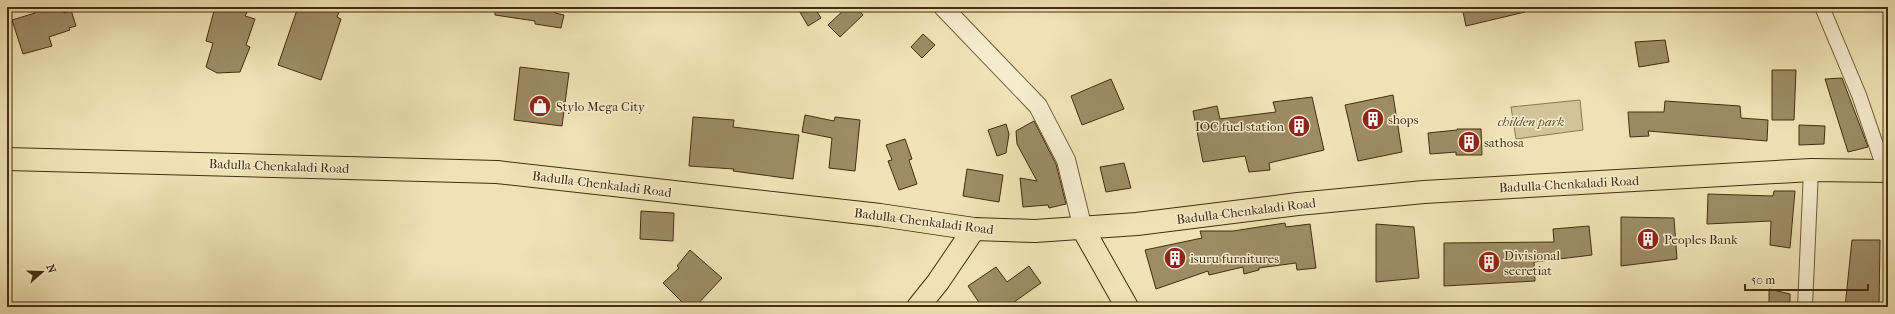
<svg xmlns="http://www.w3.org/2000/svg" width="1895" height="314" viewBox="0 0 1895 314" font-family="'IM FELL French Canon',serif">
	<rect width="100%" height="100%" fill="#efe2b4"/>
	<filter id="stains"><feTurbulence type="fractalNoise" baseFrequency=".005" numOctaves="4"/><feColorMatrix values="0 0 0 0 .2 0 0 0 0 .09 0 0 0 0 .02 0 0 0 .5 -.17"/></filter>
	<radialGradient id="worn" r=".72"><stop offset=".6" stop-color="#630" stop-opacity="0"/><stop offset="1" stop-color="#630" stop-opacity=".3"/></radialGradient>
	<!-- green -->
	<path fill="#d2c398" stroke="#8b7854" d="M 1580,100 L 1583,130 L 1516,139 L 1511,107 Z"/>
	<!-- building -->
	<g fill="#9d8c65" stroke="#442e10">
		<path d="M 33,7 L 62,7 L 64,13 L 71,10 L 76,26 L 69,28 L 70,30 L 49,37 L 52,46 L 23,54 L 12,20 L 35,13 Z"/>
		<path d="M 215,7 L 250,7 L 245,16 L 255,19 L 246,45 L 250,47 L 240,72 L 217,73 L 206,67 L 213,43 L 206,41 Z"/>
		<path d="M 298,7 L 341,7 L 337,17 L 341,19 L 321,80 L 278,65 Z"/>
		<path d="M 495,7 L 556,7 L 555,13 L 564,15 L 561,28 L 535,24 L 535,21 L 495,15 Z"/>
		<path d="M 797,7 L 814,7 L 821,18 L 808,26 Z"/>
		<path d="M 847,7 L 856,7 L 863,15 L 840,37 L 828,25 Z"/>
		<path d="M 1462,7 L 1525,7 L 1525,12 L 1466,26 Z"/>
		<path d="M 923,34 L 935,45 L 922,58 L 911,47 Z"/>
		<path d="M 1665,40 L 1669,62 L 1639,67 L 1635,42 Z"/>
		<path d="M 520,67 L 569,73 L 562,126 L 514,120 Z"/>
		<path d="M 1772,70 L 1796,70 L 1794,120 L 1772,120 Z"/>
		<path d="M 1842,78 L 1868,147 L 1848,152 L 1825,79 Z"/>
		<path d="M 1111,79 L 1124,109 L 1082,125 L 1071,96 Z"/>
		<path d="M 1393,95 L 1402,152 L 1358,161 L 1345,105 Z"/>
		<path d="M 1312,97 L 1324,150 L 1269,163 L 1270,170 L 1249,172 L 1245,156 L 1203,162 L 1193,111 L 1217,106 L 1220,119 L 1276,112 L 1273,102 Z"/>
		<path d="M 1665,101 L 1740,106 L 1741,118 L 1768,120 L 1767,141 L 1648,131 L 1649,136 L 1630,137 L 1628,112 L 1664,112 Z"/>
		<path d="M 805,115 L 834,121 L 835,117 L 860,120 L 855,171 L 829,168 L 832,138 L 802,132 Z"/>
		<path d="M 693,117 L 734,120 L 733,127 L 799,135 L 793,179 L 733,171 L 734,169 L 689,166 Z"/>
		<path d="M 1034,121 L 1056,164 L 1066,204 L 1049,208 L 1048,205 L 1023,207 L 1020,178 L 1037,181 L 1017,144 L 1016,131 Z"/>
		<path d="M 1006,124 L 1009,134 L 1006,153 L 997,156 L 988,130 Z"/>
		<path d="M 1799,125 L 1825,126 L 1824,144 L 1799,145 Z"/>
		<path d="M 1457,129 L 1481,129 L 1482,155 L 1456,155 L 1456,152 L 1430,154 L 1428,133 L 1457,130 Z"/>
		<path d="M 905,139 L 912,159 L 909,160 L 917,184 L 899,190 L 888,161 L 892,160 L 886,145 Z"/>
		<path d="M 1124,163 L 1131,188 L 1106,192 L 1100,167 Z"/>
		<path d="M 967,169 L 1003,175 L 999,202 L 963,196 Z"/>
		<path d="M 1774,191 L 1795,191 L 1790,248 L 1770,245 L 1771,221 L 1707,224 L 1708,194 L 1773,196 Z"/>
		<path d="M 641,211 L 674,213 L 673,241 L 640,239 Z"/>
		<path d="M 1621,217 L 1674,218 L 1677,259 L 1621,266 Z"/>
		<path d="M 1285,223 L 1286,227 L 1310,224 L 1316,268 L 1297,270 L 1296,263 L 1259,268 L 1259,270 L 1244,274 L 1243,267 L 1209,275 L 1208,271 L 1156,289 L 1145,250 L 1202,238 L 1200,231 L 1233,231 Z"/>
		<path d="M 1376,224 L 1414,227 L 1419,278 L 1376,282 Z"/>
		<path d="M 1589,226 L 1592,255 L 1534,262 L 1535,281 L 1444,286 L 1444,243 L 1554,242 L 1553,229 Z"/>
		<path d="M 1852,240 L 1880,240 L 1879,307 L 1845,307 Z"/>
		<path d="M 690,250 L 722,278 L 695,307 L 687,307 L 663,283 L 679,268 L 677,266 Z"/>
		<path d="M 1029,266 L 1041,283 L 1007,307 L 982,307 L 968,286 L 996,267 L 1007,282 Z"/>
		<path d="M 1769,289 L 1790,294 L 1790,307 L 1769,307 Z"/>
	</g>
	<g fill="none" stroke-linecap="round" stroke-linejoin="round">
		<!-- minor casing -->
		<g stroke="#6f5b39" stroke-width="16">
			<g id="minor">
				<path d="M 1822,7 L 1859,95 L 1885,171"/>
				<path d="M 1805,307 L 1811,170"/>
			</g>
		</g>
		<!-- tertiary casing -->
		<g stroke="#6f5b39" stroke-width="20">
			<path id="tertiary" d="M 943,7 L 1038,106 L 1066,160 L 1083,229"/>
		</g>
		<!-- primary casing -->
		<g stroke="#442e10" stroke-width="24">
			<g id="primary">
				<path d="M 1083,229 L 1127,307"/>
				<path d="M 918,307 L 938,282 L 974,229"/>
			</g>
		</g>
		<!-- trunk casing -->
		<g stroke="#442e10" stroke-width="24">
			<path id="trunk" d="M 7,159 L 497,172 L 880,215 L 974,229 L 1035,231 L 1137,224 L 1298,204 L 1424,192 L 1811,170 L 1888,171"/>
		</g>
		<!-- minor -->
		<use href="#minor" stroke="#f5ecce" stroke-width="14"/>
		<!-- tertiary -->
		<use href="#tertiary" stroke="#f5ecce" stroke-width="18"/>
		<!-- primary -->
		<use href="#primary" stroke="#efe2b4" stroke-width="22"/>
		<!-- trunk -->
		<use href="#trunk" stroke="#efe2b4" stroke-width="22"/>
	</g>
	<!-- icons -->
	<defs>
		<g id="shop-disc" transform="scale(1.15)"><circle r="9.5" fill="#8f2418" stroke="#f5ecce"/><path d="M-5-2.5h2.3a2.7 3.5 0 0 1 5.4 0H5L5.5 6h-11ZM-1.5-2.5h3a1.5 2.3 0 0 0-3 0Z" fill="#fff"/></g>
		<g id="building-disc" transform="scale(1.15)"><circle r="9.5" fill="#8f2418" stroke="#f5ecce"/><path d="M-4-6H4V6H1V3H-1V6H-4ZM-2.5-4.3h1.7v1.8h-1.7ZM.8-4.3h1.7v1.8H.8ZM-2.5-1h1.7V.8h-1.7ZM.8-1h1.7V.8H.8Z" fill="#fff"/></g>
	</defs>
	<g fill-rule="evenodd">
		<use href="#shop-disc" x="540" y="106"/>
		<use href="#building-disc" x="1373" y="119"/>
		<use href="#building-disc" x="1299" y="126"/>
		<use href="#building-disc" x="1469" y="142"/>
		<use href="#building-disc" x="1648" y="239"/>
		<use href="#building-disc" x="1175" y="258"/>
		<use href="#building-disc" x="1489" y="262"/>
	</g>
	<g text-anchor="middle" dominant-baseline="central" stroke-width="3" stroke-linejoin="round" paint-order="stroke">
		<!-- poi labels -->
		<g font-size="13" fill="#442e10" stroke="#f5ecce" text-anchor="start">
			<text x="556" y="106">Stylo Mega City</text>
			<text x="1388" y="119">shops</text>
			<text x="1284" y="126" text-anchor="end">IOC fuel station</text>
			<text x="1484" y="142">sathosa</text>
			<text x="1664" y="239">Peoples Bank</text>
			<text x="1504" y="255">Divisional<tspan x="1504" dy="15">secretiat</tspan></text>
			<text x="1190" y="258">isuru furnitures</text>
		</g>
		<!-- park labels -->
		<g font-size="13" font-style="italic" fill="#604c2b" stroke="#f5ecce">
			<text x="1531" y="121">childen park</text>
		</g>
		<!-- street labels -->
		<g font-size="13" fill="#442e10" stroke="#f5ecce">
			<text transform="translate(279 166) rotate(2)">Badulla-Chenkaladi Road</text>
			<text transform="translate(602 184) rotate(7)">Badulla-Chenkaladi Road</text>
			<text transform="translate(1569 184) rotate(-3)">Badulla-Chenkaladi Road</text>
			<text transform="translate(1246 211) rotate(-7)">Badulla-Chenkaladi Road</text>
			<text transform="translate(924 221) rotate(7)">Badulla-Chenkaladi Road</text>
		</g>
	</g>
	<!-- margin -->
	<rect width="1895" height="314" fill="none" stroke="#efe2b4" stroke-width="24"/>
	<rect x="8" y="8" width="1879" height="298" fill="none" stroke="#442e10" stroke-width="2"/>
	<rect x="12" y="12" width="1871" height="290" fill="none" stroke="#442e10"/>
	<!-- north arrow -->
	<g transform="translate(42 272) rotate(70)" stroke="#f5ecce" stroke-width="3" paint-order="stroke">
	<path d="M0-3L7 15L0 10L-7 15Z" fill="#442e10"/>
	<text y="-6" font-size="11" font-weight="bold" text-anchor="middle" fill="#442e10">N</text>
	</g>
	<!-- scale -->
	<path d="M1745 284v6h123v-6" fill="none" stroke="#442e10" stroke-width="2"/>
	<text x="1751" y="284" font-size="12" fill="#442e10" stroke="#f5ecce" stroke-width="3" paint-order="stroke">50 m</text>
	<rect width="100%" height="100%" filter="url(#stains)"/>
	<rect width="100%" height="100%" fill="url(#worn)"/>
</svg>
